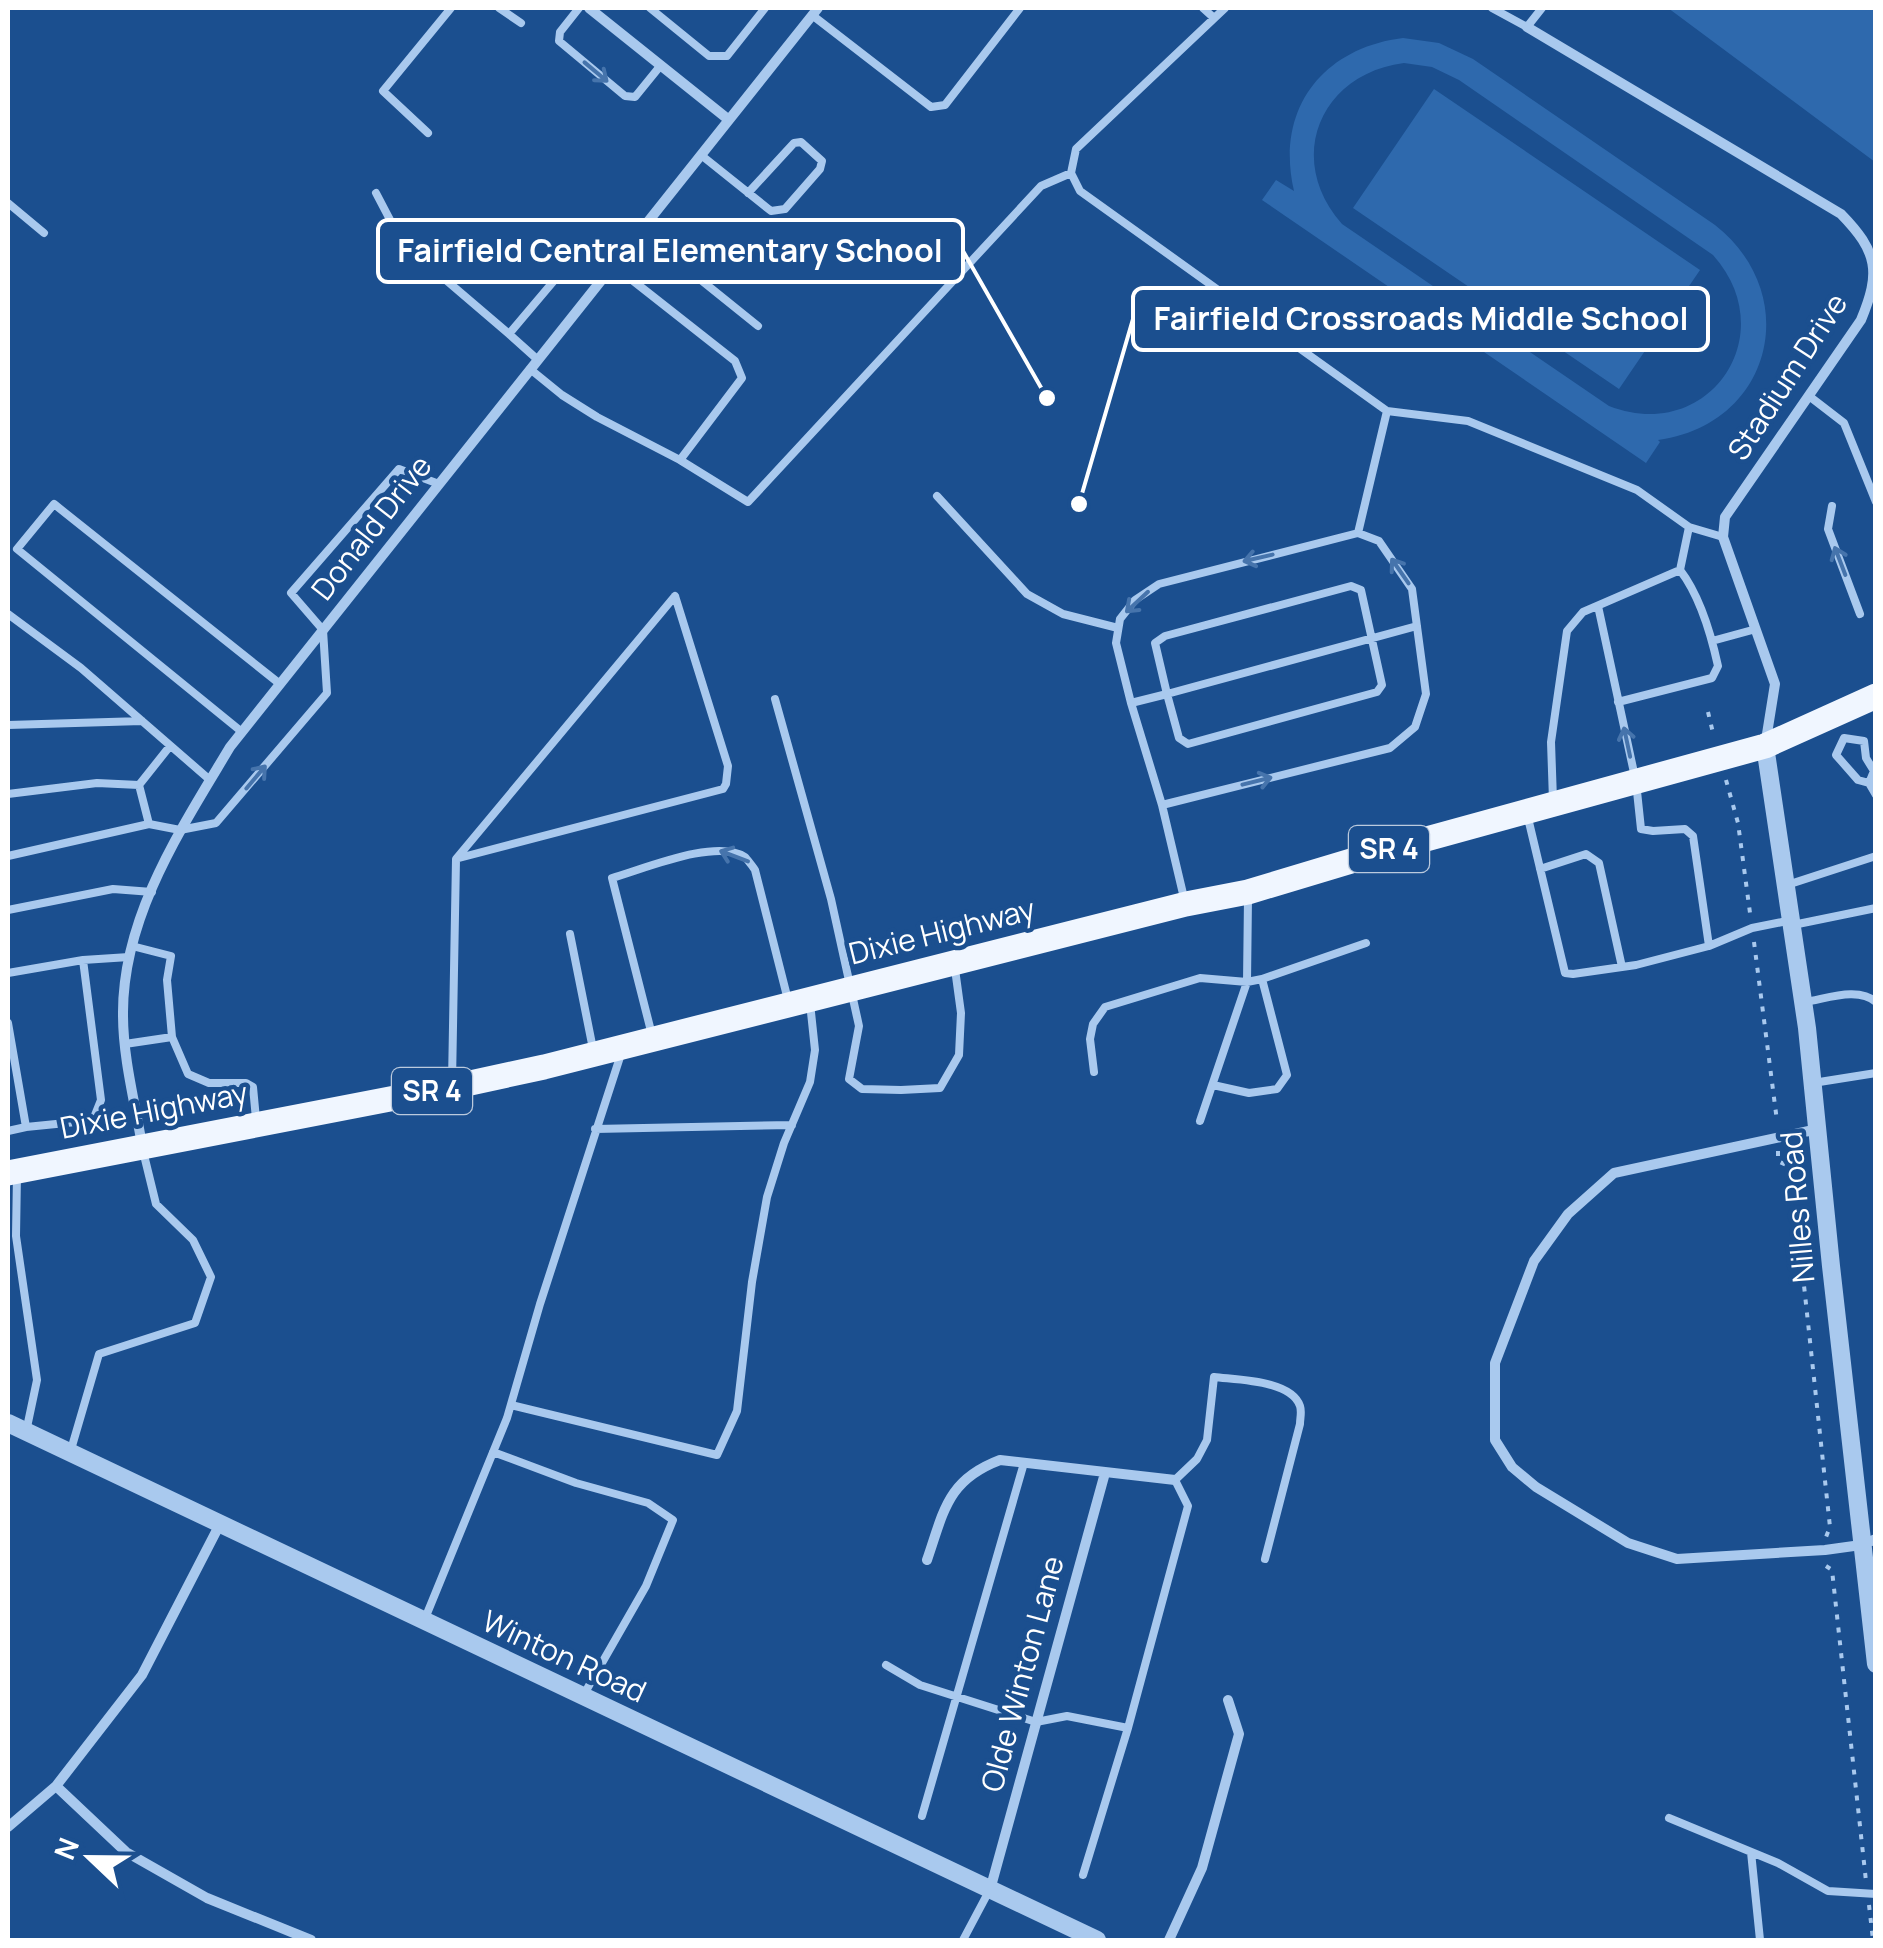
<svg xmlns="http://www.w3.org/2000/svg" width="1883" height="1948" font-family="Manrope,sans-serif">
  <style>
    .pitch { fill: #2e69ad; fill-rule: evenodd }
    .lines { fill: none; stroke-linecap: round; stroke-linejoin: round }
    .path { stroke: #a9c9ee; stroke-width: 4; stroke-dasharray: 5 8; stroke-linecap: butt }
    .service { stroke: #a9c9ee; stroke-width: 8 }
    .minor { stroke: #a9c9ee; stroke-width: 10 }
    .tertiary { stroke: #a9c9ee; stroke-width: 18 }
    .primary { stroke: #f0f6ff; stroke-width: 25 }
    .oneway { stroke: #4674ac }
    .labels { text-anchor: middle; stroke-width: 9; stroke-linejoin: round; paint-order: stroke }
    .shield { fill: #1b4f8f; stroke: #bbcadd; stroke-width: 2.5 }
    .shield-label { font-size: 28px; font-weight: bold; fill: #fff }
    .street-label { font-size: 30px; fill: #fff; stroke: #1b4f8f }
    .leader { fill: none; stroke: #fff; stroke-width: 4 }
    .callout-dot { fill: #fff; stroke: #1b4f8f; stroke-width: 4 }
    .callout { fill: #1b4f8f; stroke: #fff; stroke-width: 4 }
    .callout-label { font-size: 32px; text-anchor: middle; font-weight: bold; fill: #fff }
  </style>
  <rect width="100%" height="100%" fill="#1b4f8f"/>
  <path class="pitch" d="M1668,8H1875V162Z
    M1403,38L1439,43L1473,59L1715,225C1804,295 1772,425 1658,440L1660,442L1646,463L1262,200L1276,180L1294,191C1275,110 1322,48 1403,38ZM1404,63L1432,67L1459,80L1713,255C1784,334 1709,445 1609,406L1342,224C1285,160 1319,74 1404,63Z
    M1434,89L1700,270L1619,389L1353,208Z"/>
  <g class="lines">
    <path class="path" d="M1708,712L1714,737
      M1726,780L1738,823L1750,913
      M1754,942L1777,1121
      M1778,1151V1161L1786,1165L1792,1174L1830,1527L1826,1537
      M1826,1566L1832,1570L1866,1881
      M1869,1905L1873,1940"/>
    <path class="service" d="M499,8L521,23
      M579,8L560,32L559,41L625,96L635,97L661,65
      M650,8L709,56H727L765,8
      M1203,8L1214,18
      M1225,8L1076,149L1071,173L1080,191L1387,411
      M1492,8L1527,27L1542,8
      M812,15L931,107L945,105L1020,8
      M428,133L383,91L451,8
      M701,155L771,211L785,209L820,169L822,161L801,142L794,143L748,193
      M376,193L398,235L440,275L509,334
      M8,203L44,233
      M640,231L758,326
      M613,265L735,361L742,378L680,460
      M538,360L509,334L558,276
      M530,369L562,395L597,417L680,460L748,502L1041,186L1071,173
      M1809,396L1844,423L1876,502
      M937,496L1027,594L1063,614L1118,628
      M1832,506L1828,529L1860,614
      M1358,533L1387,411L1468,421L1637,490L1689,527L1723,537
      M1680,570L1689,527
      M1598,606L1636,782L1641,829L1653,831L1685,829L1693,836L1709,946L1752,928L1792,920
      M8,614L81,668L210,780
      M1712,641L1756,629
      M775,699L831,899L859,1026L849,1079L862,1089L901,1090L940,1088L959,1055L961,1013L955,969
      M1131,703L1167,694L1179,738L1188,744L1377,692L1382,685L1361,590L1351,586L1165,636L1155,643L1167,694L1417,626
      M8,725L142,721
      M242,732L17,549L54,504L280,684
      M1869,783L1874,771L1866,758L1864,741L1844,738L1836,755L1858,780L1869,783L1876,795
      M139,785L170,746
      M8,794L97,783L139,785L149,824
      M1553,800L1551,742L1567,631L1583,612L1680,570C1700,596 1711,634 1718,666L1712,678L1618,702
      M1162,805L1390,748L1415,727L1426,694L1412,589L1379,541L1358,533L1159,584L1135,600L1120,619L1116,643L1131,703L1162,805L1184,898
      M1528,818L1565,973L1573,974L1636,965L1709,946
      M8,856L149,824L180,830L216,823L327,693L323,630L291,593L399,469L439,484
      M459,858L723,789L726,784L728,766L675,596
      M1540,869L1586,854L1599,863L1622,967
      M1787,885L1876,856
      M8,910L113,889L152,892
      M1793,925L1876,908
      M570,934L593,1049
      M8,973L83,960L129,957
      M1262,979L1366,943
      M1804,1002C1826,999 1858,986 1876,1002
      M8,1023L26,1127L8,1131
      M652,1035L612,878C644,869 716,838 745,857C746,858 754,868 755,870L788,1000
      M172,1037L188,1074L209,1083H246L253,1087L256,1119
      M125,1044L172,1037L167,980L171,956L132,946
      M1094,1072L1090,1039L1093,1024L1105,1007L1200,978L1247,982L1262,979L1287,1075L1277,1089L1249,1093L1213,1085
      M452,1082L456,859L675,596
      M1813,1083L1876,1073
      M1200,1121L1247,982L1248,898
      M26,1127L86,1121L95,1115L101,1100L83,960
      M595,1129L792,1125
      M17,1174L16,1236L37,1380L26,1432
      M511,1405L717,1455L737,1411L752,1282L767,1197L784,1143L810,1082L815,1050L810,1003
      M493,1452L576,1483L648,1503L673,1520L646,1586L583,1696
      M70,1453L99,1354L195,1323L211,1277L193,1240L156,1204L143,1151
      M424,1621L507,1418L540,1304L621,1054
      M886,1665L920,1685L1036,1722L1067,1716L1128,1728
      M922,1816L1024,1463
      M1669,1818L1778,1863L1828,1891L1876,1894
      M1751,1852L1760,1940
      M1083,1875L1128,1728L1188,1506L1175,1480L1197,1459L1207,1440L1214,1377C1237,1380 1291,1380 1300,1406C1302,1412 1300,1418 1300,1424L1265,1559
      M963,1940L989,1891"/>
    <path class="minor" d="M589,8L729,120
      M1527,27L1841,214C1878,252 1881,272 1861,320L1725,517L1723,537L1775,684L1766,740
      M1818,1129L1614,1173L1568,1214L1534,1261L1495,1363V1440L1512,1467L1536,1487L1628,1543L1677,1559L1825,1550L1861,1545L1876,1539
      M142,1145C135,1103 123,1058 123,1015C122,917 181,829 230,747L818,8
      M927,1560C944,1511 947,1480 1000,1460L1175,1480
      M56,1786L126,1852L207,1898L311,1940
      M8,1827L56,1786L142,1675L220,1524
      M990,1890L1105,1473
      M1169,1940L1202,1868L1239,1734L1228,1700"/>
    <path class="tertiary" d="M1765,746L1807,1028L1831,1266L1876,1664
      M8,1423L1097,1940"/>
    <path class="primary" d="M8,1173L452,1087L544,1067L1186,904L1248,892L1401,846L1765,746L1876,696"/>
  </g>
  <defs><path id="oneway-shaft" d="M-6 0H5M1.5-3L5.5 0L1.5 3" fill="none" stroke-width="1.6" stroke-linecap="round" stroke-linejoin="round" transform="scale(2.5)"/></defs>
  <g class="oneway">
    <use href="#oneway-shaft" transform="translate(596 72) rotate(40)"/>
    <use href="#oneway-shaft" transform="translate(1258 558) rotate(167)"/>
    <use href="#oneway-shaft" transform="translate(1840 561) rotate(-111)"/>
    <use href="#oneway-shaft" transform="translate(1400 571) rotate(-125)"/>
    <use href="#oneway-shaft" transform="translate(1137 602) rotate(137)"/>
    <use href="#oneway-shaft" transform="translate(1627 742) rotate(-102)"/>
    <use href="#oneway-shaft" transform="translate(256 777) rotate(-50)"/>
    <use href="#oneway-shaft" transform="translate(1257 781) rotate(-14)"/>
    <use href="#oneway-shaft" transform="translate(734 856) rotate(-159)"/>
  </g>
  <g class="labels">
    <g class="shield">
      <rect x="1349" y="826" width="80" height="46" rx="8"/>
      <rect x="392" y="1068" width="80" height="46" rx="8"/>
    </g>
    <g class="shield-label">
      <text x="1389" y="859">SR 4</text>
      <text x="432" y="1101">SR 4</text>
    </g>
    <g class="street-label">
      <text transform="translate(1788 377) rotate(-57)" y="10">Stadium Drive</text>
      <text transform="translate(372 528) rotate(-52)" y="10">Donald Drive</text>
      <text transform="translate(942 932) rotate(-14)" y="10">Dixie Highway</text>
      <text transform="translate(154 1111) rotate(-11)" y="10">Dixie Highway</text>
      <text transform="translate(1798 1207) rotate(-95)" y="10">Nilles Road</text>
      <text transform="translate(564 1657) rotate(25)" y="10">Winton Road</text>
      <text transform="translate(1023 1674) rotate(-75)" y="10">Olde Winton Lane</text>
    </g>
  </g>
  <path class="leader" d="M1047 398L963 251M1079 504L1133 319"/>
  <g class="callout-dot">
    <circle cx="1047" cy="398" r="10"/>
    <circle cx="1079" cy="504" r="10"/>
  </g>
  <g class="callout">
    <rect x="378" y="220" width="585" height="62" rx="10"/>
    <rect x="1133" y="288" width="575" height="62" rx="10"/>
  </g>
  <g class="callout-label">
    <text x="670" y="262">Fairfield Central Elementary School</text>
    <text x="1421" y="330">Fairfield Crossroads Middle School</text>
  </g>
  <rect width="1883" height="1948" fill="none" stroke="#ffffff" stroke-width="20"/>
  <g transform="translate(90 1858) rotate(292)" stroke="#1b4f8f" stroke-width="8" paint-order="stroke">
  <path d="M0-8L18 38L0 25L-18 38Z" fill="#ffffff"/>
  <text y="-15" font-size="28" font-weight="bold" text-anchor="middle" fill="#ffffff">N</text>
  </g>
</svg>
